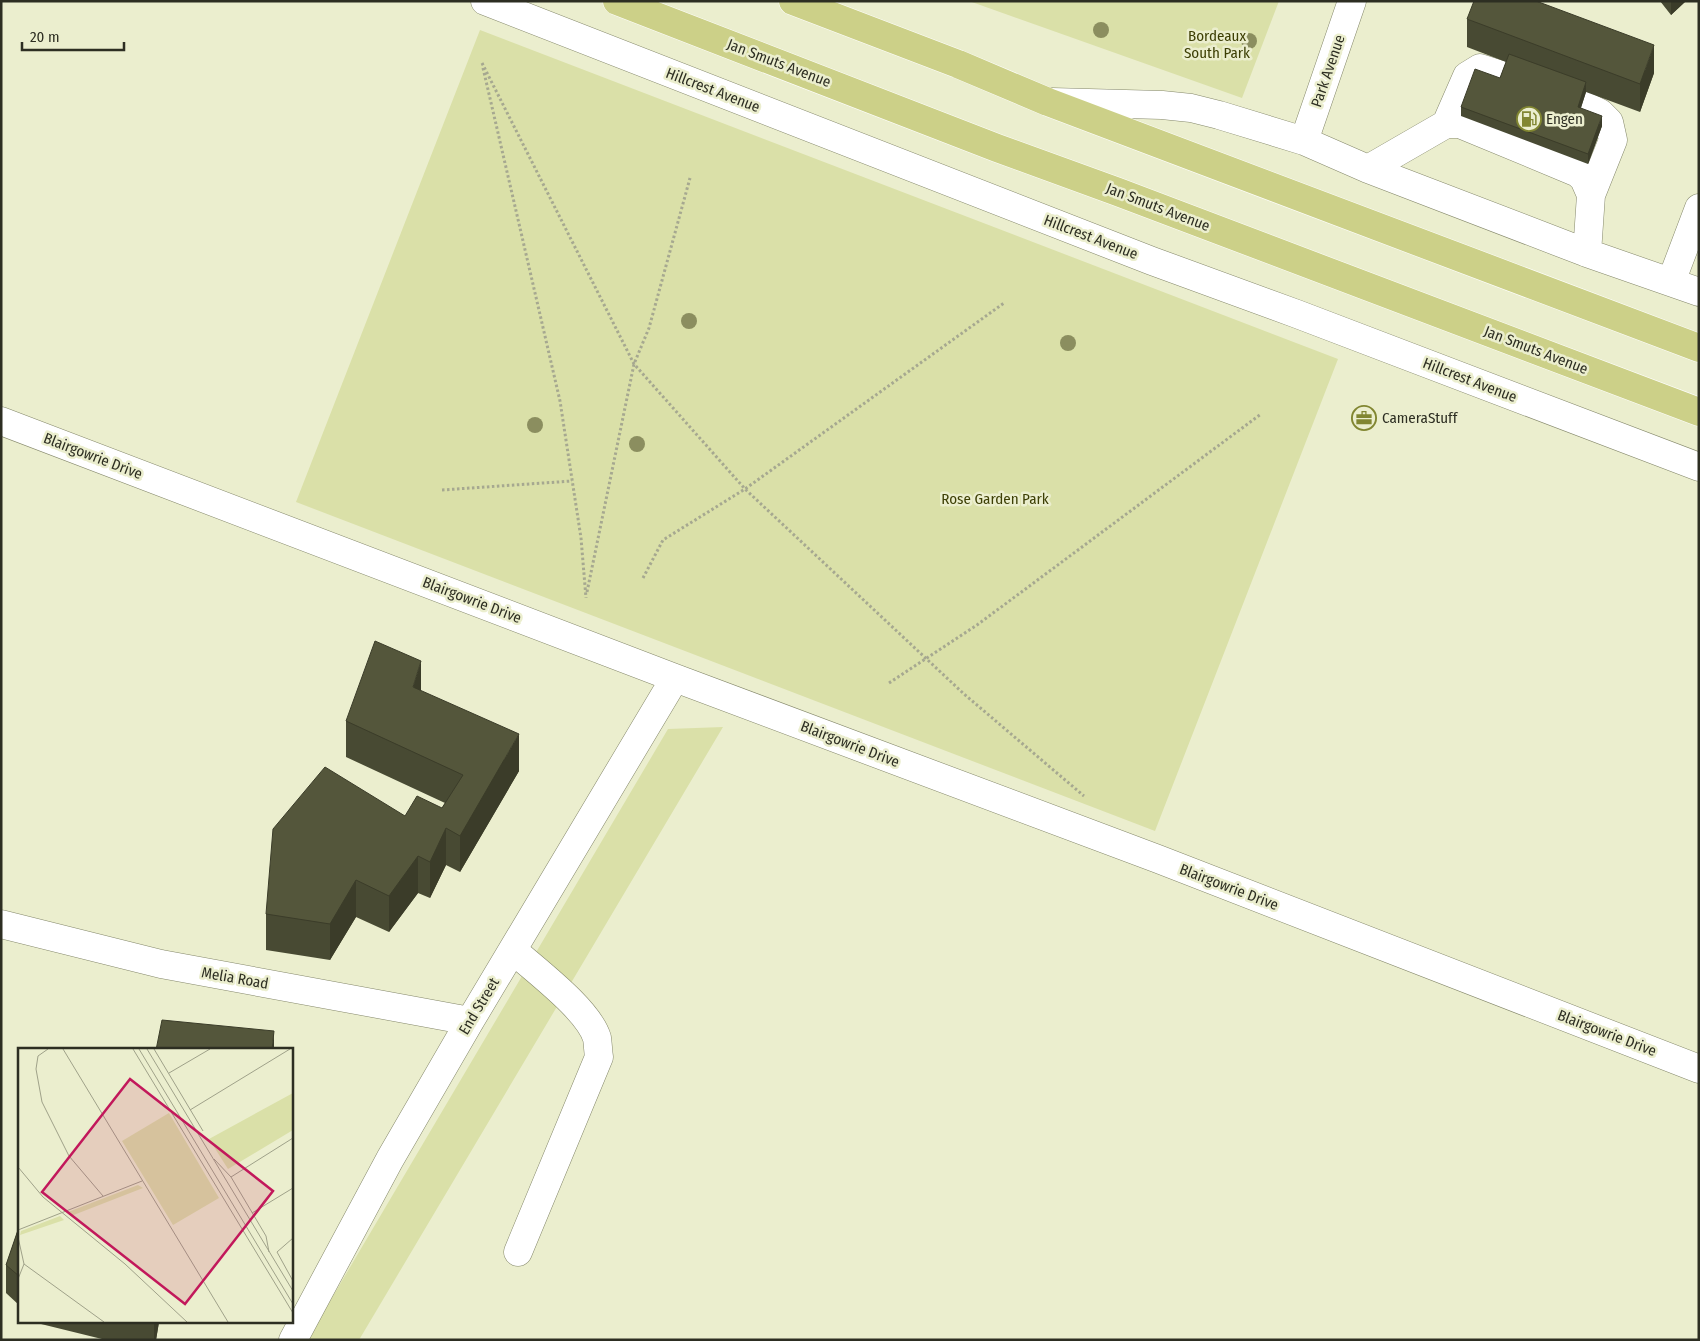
<svg xmlns="http://www.w3.org/2000/svg" width="1700" height="1341" font-family="'Fira Sans Condensed',sans-serif">
  <style>
    .green { fill: #dae0a8 }
    .lines { fill: none; stroke-linecap: round; stroke-linejoin: round }
    .minor-casing { stroke: #85886b; stroke-width: 29 }
    .major-casing { stroke: #fff; stroke-width: 29 }
    .path { stroke: #a6a890; stroke-width: 3; stroke-dasharray: 2.5 2.5; stroke-linecap: butt }
    .minor { stroke: #fff; stroke-width: 28 }
    .major { stroke: #ccd088; stroke-width: 28 }
    .tree { fill: #8b8e5f }
    .wall { fill: #484a33 }
    .shaded-wall { fill: #3b3c29 }
    .building { fill: #54563b; stroke: #3b3c29 }
    .labels { text-anchor: middle; stroke-width: 5; stroke-linejoin: round; paint-order: stroke }
    .park-label { font-size: 15px; fill: #3d3f05; stroke: #ebeece }
    .street-label { font-size: 15px; fill: #2d2e22; stroke: #ebeece }
    .poi-label { font-size: 15px; fill: #2d2e22; stroke: #ebeece; text-anchor: start }
    .inset-road { fill: none; stroke: #9fa189; stroke-width: 1 }
    .view { fill: #c2185b; fill-opacity: 0.15; stroke: #c2185b; stroke-width: 2.5 }
    .inset-edge { fill: none; stroke: #2d2e22; stroke-width: 2.5 }
  </style>
  <rect width="100%" height="100%" fill="#ebeece"/>
  <path class="green" d="M969,1H1279L1242,98Z
    M480,30L1338,359L1155,831L296,502Z
    M723,727L359,1340H307L668,729Z"/>
  <g class="lines">
    <defs>
      <path id="minor" d="M485,1L1152,261L1297,314L1699,467
        M1052,102L1162,105L1191,108L1219,115L1304,141L1368,169L1587,253L1699,292
        M1582,104L1600,113L1609,122L1613,140L1591,195
        M1446,124L1467,76L1480,68L1505,76
        M1304,141L1352,1
        M1368,169L1446,124H1460L1578,173L1584,179L1591,195L1587,253
        M1671,282L1699,208
        M1,421L675,678L1158,859L1699,1069
        M1,924L161,964L470,1021
        M513,950C536,971 588,1009 597,1038C598,1044 598,1051 599,1057L518,1252
        M293,1340L390,1159L470,1021L675,678"/>
      <path id="major" d="M617,1L997,148L1118,192L1699,412
        M793,1L958,64L1048,102L1699,348"/>
    </defs>
    <use href="#minor" class="minor-casing"/>
    <use href="#major" class="major-casing"/>
    <path class="path" d="M482,63L634,364L745,489L964,694L1084,796
      M483,68L560,401L581,538L586,598
      M442,490L572,481
      M643,578L663,540L745,489L1004,303
      M587,592L634,364L649,328L690,178
      M889,683L977,625L1261,414"/>
    <use href="#minor" class="minor"/>
    <use href="#major" class="major"/>
  </g>
  <g class="tree">
    <circle cx="1101" cy="30" r="8"/>
    <circle cx="1249" cy="41" r="8"/>
    <circle cx="689" cy="321" r="8"/>
    <circle cx="1068" cy="343" r="8"/>
    <circle cx="535" cy="425" r="8"/>
    <circle cx="637" cy="444" r="8"/>
  </g>
  <path class="wall" d="M1660,1H1686L1671,15Z
    M1467,19L1654,73L1640,112L1586,92L1581,108L1602,126L1588,164L1461,116V107L1500,78L1506,62L1467,47Z
    M421,691L519,771L460,872L446,865L430,898L418,893L389,932L356,917L330,960L266,950V914L405,816L442,808L445,803L346,757V721Z
    M19,1227V1305L6,1293V1265Z
    M39,1322H159L156,1340H106L41,1324Z"/>
  <path class="shaded-wall" d="M1671,1H1686L1671,15Z
    M1654,45V73L1640,112V84Z
    M1586,82V92L1578,116V107Z
    M1602,116V126L1588,164V154Z
    M421,661V698L413,687Z
    M519,734V771L460,872V836Z
    M446,828V865L430,898V862Z
    M418,856V893L389,932V896Z
    M356,880V917L330,960V924Z
    M274,1031V1050H272Z
    M154,1322H159L156,1340H154Z"/>
  <path class="building" d="M1474,1H1536L1654,45L1640,84L1467,19Z
    M1509,54L1586,82L1578,107L1602,116L1588,154L1461,107L1475,69L1500,78Z
    M375,641L421,661L413,687L519,734L460,836L446,828L430,862L418,856L389,896L356,880L330,924L266,914L273,829L325,767L405,816L417,796L442,808L463,775L346,721Z
    M162,1020L274,1031L272,1050H156Z
    M19,1227V1276L6,1265Z"/>
  <defs>
    <symbol id="fuel-ring" viewBox="-11 -11 22 22"><circle r="9.5" fill="#ebeece" stroke="#818631" stroke-width="1.5"/><path d="M-5.5-6h7V0h2V4h1.3V-2.5L3-4.5l.8-.8L6-3V5H2.5V1h-1V6h-7ZM-4.2-4.7v3.2H.2V-4.7Z" fill="#818631"/></symbol>
    <symbol id="office-ring" viewBox="-11 -11 22 22"><circle r="9.5" fill="#ebeece" stroke="#818631" stroke-width="1.5"/><path d="M-6-3h4V-5.5h4V-3h4V5H-6ZM-1-4.5V-3h2v-1.5ZM-6 0V1H6V0Z" fill="#818631"/></symbol>
  </defs>
  <g fill-rule="evenodd">
    <use href="#fuel-ring" x="1515" y="105" width="28" height="28"/>
    <use href="#office-ring" x="1350" y="404" width="28" height="28"/>
  </g>
  <g class="labels">
    <g class="park-label">
      <text x="1217" y="41">Bordeaux<tspan x="1217" dy="17">South Park</tspan></text>
      <text x="995" y="504">Rose Garden Park</text>
    </g>
    <g class="street-label">
      <text transform="translate(779 63) rotate(21)" y="5">Jan Smuts Avenue</text>
      <text transform="translate(1328 71) rotate(-71)" y="5">Park Avenue</text>
      <text transform="translate(713 90) rotate(21)" y="5">Hillcrest Avenue</text>
      <text transform="translate(1158 207) rotate(21)" y="5">Jan Smuts Avenue</text>
      <text transform="translate(1091 237) rotate(21)" y="5">Hillcrest Avenue</text>
      <text transform="translate(1536 350) rotate(21)" y="5">Jan Smuts Avenue</text>
      <text transform="translate(1470 380) rotate(21)" y="5">Hillcrest Avenue</text>
      <text transform="translate(93 456) rotate(21)" y="5">Blairgowrie Drive</text>
      <text transform="translate(472 600) rotate(21)" y="5">Blairgowrie Drive</text>
      <text transform="translate(850 744) rotate(21)" y="5">Blairgowrie Drive</text>
      <text transform="translate(1229 887) rotate(21)" y="5">Blairgowrie Drive</text>
      <text transform="translate(235 978) rotate(10)" y="5">Melia Road</text>
      <text transform="translate(479 1006) rotate(-59)" y="5">End Street</text>
      <text transform="translate(1607 1033) rotate(21)" y="5">Blairgowrie Drive</text>
    </g>
    <g class="poi-label">
      <text x="1546" y="124">Engen</text>
      <text x="1382" y="423">CameraStuff</text>
    </g>
  </g>
  <g transform="translate(18 1048)">
    <rect width="275" height="275" fill="#ebeece"/>
    <path d="M275,45V82L210,121L191,91ZM151,65L201,150L155,177L104,93ZM120,137L125,140L53,168L50,164ZM42,168L46,172L2,187L3,183Z" fill="#dae0a8"/>
    <path class="inset-road" d="M30,1L20,8L18,21L24,54L51,108L85,148M45,1L210,274M115,1L275,265M121,1L275,256M129,1L275,243M136,1L185,83M151,25L192,1M172,62L272,1M196,111L213,129L248,188L251,204M0,119L25,149L107,216L169,274M213,129L275,90M234,165L275,140M0,182L124,133M0,189L6,216L0,231M275,190L259,204L275,233M6,216L86,274"/>
    <path class="view" d="M112,31L255,143L167,256L24,144Z"/>
    <rect width="275" height="275" class="inset-edge"/>
  </g>
  <rect width="1700" height="1341" fill="none" stroke="#2d2e22" stroke-width="5"/>
  <path d="M22 42v8h102v-8" fill="none" stroke="#2d2e22" stroke-width="2.5"/>
  <text x="30" y="42" font-size="15" fill="#2d2e22" stroke="#ebeece" stroke-width="4" paint-order="stroke">20 m</text>
</svg>
